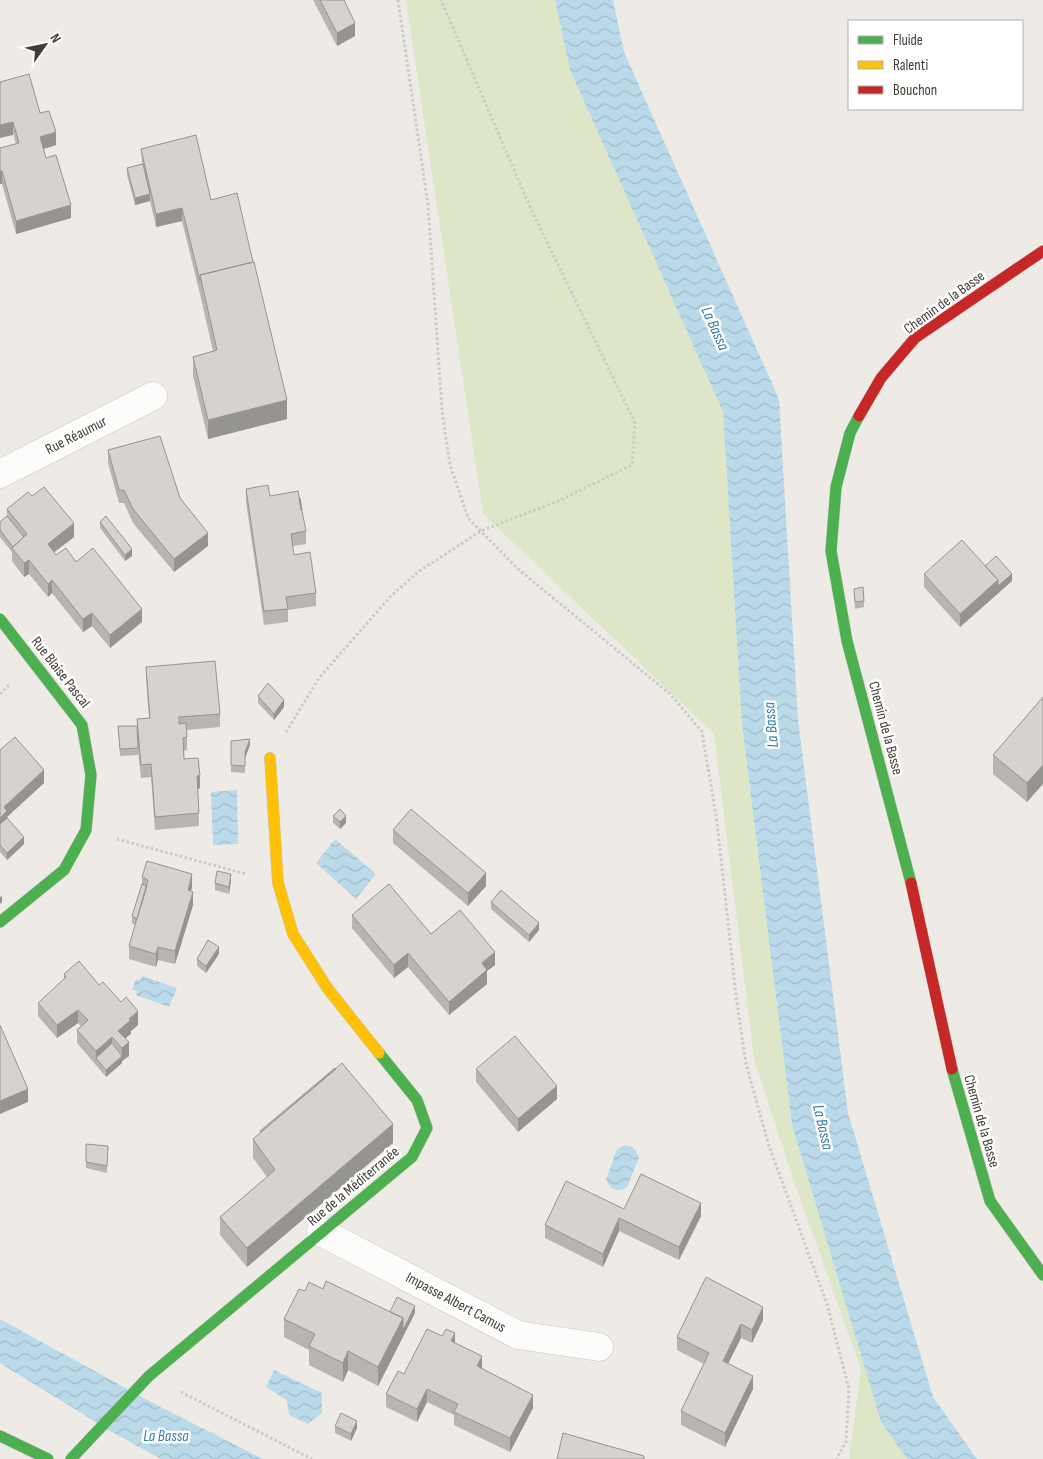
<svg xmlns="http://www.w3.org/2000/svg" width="1043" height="1459" font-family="'Sofia Sans Condensed',sans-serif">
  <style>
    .grass { fill: #dde7c8 }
    .water { fill: url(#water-waves) }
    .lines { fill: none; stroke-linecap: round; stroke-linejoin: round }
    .street-casing { stroke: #cac7c3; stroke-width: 29 }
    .fast-casing { stroke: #ccc8bf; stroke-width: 12 }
    .slow-casing { stroke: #ccc8bf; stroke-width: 12 }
    .jam-casing { stroke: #ccc8bf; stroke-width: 12 }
    .path { stroke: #cccac6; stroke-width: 3; stroke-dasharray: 2.5 2.5; stroke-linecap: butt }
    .street { stroke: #fcfcfb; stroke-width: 28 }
    .fast { stroke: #4caf50; stroke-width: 11 }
    .slow { stroke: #ffc107; stroke-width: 11 }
    .jam { stroke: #c62828; stroke-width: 11 }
    .wall { fill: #b8b5b1 }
    .shaded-wall { fill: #969490 }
    .building { fill: #d6d3ce; stroke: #969490 }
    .labels { text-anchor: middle; stroke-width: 5; stroke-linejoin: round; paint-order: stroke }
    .street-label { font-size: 15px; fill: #433c35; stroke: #fff }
    .water-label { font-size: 16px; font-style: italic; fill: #367da7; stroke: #fff }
  </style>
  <defs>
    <pattern id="water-waves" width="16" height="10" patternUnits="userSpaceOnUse" patternTransform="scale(1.25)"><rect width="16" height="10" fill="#badaea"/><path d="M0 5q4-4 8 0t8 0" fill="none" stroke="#a1bcc9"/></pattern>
  </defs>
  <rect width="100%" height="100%" fill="#eeebe7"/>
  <path class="grass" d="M406,0H555L570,70L723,412L742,725L792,1125L881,1422L907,1459H849L861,1369L791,1173L754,1059L714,734L483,514Z"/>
  <path class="water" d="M555,0H613L624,52L779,399L798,720L848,1113L933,1397L977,1459H907L881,1422L792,1125L742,725L723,412L570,70Z
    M237,790L238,844L213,845L211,792Z
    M335,839L376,874L356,899L316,863Z
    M142,976L177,988L169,1007L136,995L137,991L132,989L136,979L140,981Z
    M625,1145C634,1146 636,1150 639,1158L627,1187C617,1193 610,1189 606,1179L617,1149Z
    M0,1319L149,1401L263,1459H161L112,1432L0,1363Z
    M274,1370L322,1393V1413L308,1424L289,1415L287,1400L266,1387Z"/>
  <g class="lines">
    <defs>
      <path id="street" d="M0,474L153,396
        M321,1232L518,1335L599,1347"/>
      <path id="fast" d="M859,416L850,433L836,487L831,551L847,641L911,883
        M0,619L82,725L91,775L86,830L64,870L0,922
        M952,1069L990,1201L1043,1275
        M0,1436L48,1459
        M71,1459L149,1376L412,1157L427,1128L417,1100L379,1053"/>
      <path id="slow" d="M270,758L278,883L293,934L328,989L379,1053"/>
      <path id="jam" d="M859,416L881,378L915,338L1043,251
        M911,883L952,1069"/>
    </defs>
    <use href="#street" class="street-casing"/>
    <use href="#fast" class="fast-casing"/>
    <use href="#slow" class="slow-casing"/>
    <use href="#jam" class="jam-casing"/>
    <path class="path" d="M398,0L428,205L442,411L450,465L468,518L518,569L670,694L702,732L717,822L736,996L746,1064L769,1146L827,1304L849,1389L846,1442L836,1459
      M0,694L10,684
      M286,732L319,678L391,596L418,572L481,531L558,501L632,465L635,423L530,207L441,0
      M117,839L246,874
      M181,1392L312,1459"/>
    <use href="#street" class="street"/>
    <use href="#fast" class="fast"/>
    <use href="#slow" class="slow"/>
    <use href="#jam" class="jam"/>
  </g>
  <path class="wall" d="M313,0H344L355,36L337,46Z
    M0,82L40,113L56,145L44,149L46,158L71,218L16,234L2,184H0V148L16,144Z
    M141,149L211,200L287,419L208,439L193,376V357L213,351L200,294L182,221L156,227L150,201L135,205L127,175V168L142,164Z
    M108,450L180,498L208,546L174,572L133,523L124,503H119L108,463Z
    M246,489L270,496L302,510V515L306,531V544L293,546L294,555L316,593V606L288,610V622L264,625L246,502Z
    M32,496L74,537L54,552L56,555L76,562L142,622L110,648L92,626L83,632L52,593L48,597L29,574L24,577L12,561V552L0,537V522L7,516V509Z
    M100,522L132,556L125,561L100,528Z
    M985,566L1012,581L960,627L924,587V574Z
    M854,589L864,601V607L855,609Z
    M146,667L220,714V727L187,730V750L184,751V759L200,788L198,789L199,826L155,830L151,777L141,778L138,751V755L120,756L118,726H137V719L149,718L146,680Z
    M258,696L284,707L274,720L258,703Z
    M1043,697L1027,802L993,774V755Z
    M231,741L250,745L245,758V773L231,772Z
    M0,750L44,783L7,817L24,844L7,860L0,852Z
    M333,816L346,823L340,829L333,823Z
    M393,830L486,886L468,906L393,843Z
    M142,877L192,887L191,892L193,905L175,964L158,960L156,967L129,959V946L135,925L132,923V916L142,884Z
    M231,881L229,894L215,890V883Z
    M491,902L539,930L529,942L491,909Z
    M352,915L431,934L495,965L487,971V984L449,1015L408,967L394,978L352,928Z
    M219,954L206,973L197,966V959Z
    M64,974L99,985L138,1025L131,1031V1034L125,1038L129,1056L122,1061V1063L106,1077L77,1043V1030L81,1026L78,1023L57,1038L38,1016V1003L64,979Z
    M476,1069L557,1099L518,1132L476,1082Z
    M260,1131L393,1143L247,1267L220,1235V1217L267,1177L253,1158V1139L260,1133Z
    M108,1146L107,1173L86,1168V1162Z
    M624,1209L701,1216L679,1260L619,1231L603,1267L545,1238V1225Z
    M323,1289L390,1312L415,1313L378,1386L348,1370L343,1382L309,1365V1350L284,1337V1319L305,1291Z
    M763,1320L752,1343L741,1338L728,1363L753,1389L725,1447L681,1425V1411L704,1364L677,1350V1337Z
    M455,1343L482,1368L533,1408L510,1452L454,1425V1415L427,1402L417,1422L386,1407V1394L404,1374Z
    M335,1426L357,1428L351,1441L335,1433Z"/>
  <path class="shaded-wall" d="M355,23V36L337,46V33Z
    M13,122V135L0,138V125Z
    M56,132V145L40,150V137Z
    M0,171H2V184H0Z
    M150,194V201L135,205V198Z
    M71,205V218L16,234V221Z
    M182,208V221L156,227V214Z
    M287,400V419L208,439V420Z
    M74,523V537L48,557V544Z
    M208,533V546L174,572V559Z
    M132,549V556L125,561V555Z
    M29,560V574L24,577V563Z
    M1012,574V581L960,627V614L998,580Z
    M52,580V593L48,597V584Z
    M142,609V622L110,648V635Z
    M92,613V626L83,632V619Z
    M284,700V707L274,720V714Z
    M250,739V745L245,758V773V752Z
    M1043,765V784L1027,802V783Z
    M44,770V783L7,817V824L0,831V818L4,807Z
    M200,775V788L197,790V776Z
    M346,816V823L340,829V822Z
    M24,837V844L7,860V853Z
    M486,873V886L468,906V893Z
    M192,874V887L188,903V890Z
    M231,874V881L229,894V887Z
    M193,892V905L175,964V951Z
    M2,896V902L0,904V897Z
    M539,923V930L529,942V935Z
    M158,947V960L156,967V954Z
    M219,947V954L206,973V966Z
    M495,952V965L487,971V984L449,1015V1002L482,963Z
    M408,953V967L394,978V965Z
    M78,1010V1023L57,1038V1025Z
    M138,1011V1025L131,1031V1034L118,1044V1031L129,1019Z
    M112,1037V1050L96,1058V1051Z
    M129,1042V1056L122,1061V1063L106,1077V1070L122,1057V1048Z
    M557,1086V1099L518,1132V1119Z
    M28,1089V1102L0,1114V1101Z
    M393,1124V1143L247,1267V1248Z
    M701,1203V1216L679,1260V1247Z
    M619,1218V1231L603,1267V1254Z
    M415,1306V1313L378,1386V1367L403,1318Z
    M763,1307V1320L752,1343V1330Z
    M741,1324V1338L723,1374V1361Z
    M455,1333V1347L451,1341Z
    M348,1351V1370L343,1382V1363Z
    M482,1356V1369L477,1366Z
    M753,1376V1389L725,1447V1433Z
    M427,1389V1402L417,1422V1409Z
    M533,1395V1408L510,1452V1438Z
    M357,1421V1428L351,1441V1434Z"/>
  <path class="building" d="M320,0H344L355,23L337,33Z
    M29,74L40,113L49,111L56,132L40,137L46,158L56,155L71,205L16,221L2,171H0V148L19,143L13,122L0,125V82Z
    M196,135L211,200L237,193L253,262L200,275V281L182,208L156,214L141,149Z
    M143,164L150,194L135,198L127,168Z
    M254,262L287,400L208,420L193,357L217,350L200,275Z
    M160,436L180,498L208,533L174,559L133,509L124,490H119L108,450Z
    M268,485L270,496L298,491L306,531L291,534L294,555L310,552L316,593L286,597L288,609L264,611L246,489Z
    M44,487L74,523L48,544L56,555L66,548L76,562L93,548L142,609L110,635L92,613L83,619L52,580L48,584L29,560L24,563L12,548L27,534L7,509L28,492L32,496Z
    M299,498H300L302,510H301Z
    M7,516L24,537L13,547L0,530V522Z
    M106,516L132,549L125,555L100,522Z
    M962,540L998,580L960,614L924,574Z
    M996,556L1012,574L998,586V580L985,566Z
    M863,587L864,601L855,602L854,589Z
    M215,661L220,714L179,717V724L186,723L187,737L183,738L184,759L198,758L200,775L197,776L199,813L155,817L151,764L141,765L137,719L150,718L146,667Z
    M268,683L284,700L274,714L258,696Z
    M1043,697V765L1027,783L993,755Z
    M118,726H137L138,748L120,749Z
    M15,737L44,770L4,807L7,811L0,818V750Z
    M250,739L245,752V766L231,765V741Z
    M340,809L346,816L340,822L333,816Z
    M411,809L486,873L468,893L393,830Z
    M7,818L24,837L7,853L0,845V824Z
    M147,861L192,874L188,890L193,892L175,951L158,947L156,954L129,946L148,880L142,877Z
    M217,871L231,874L229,887L215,883Z
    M142,884L147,886L137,919L132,916Z
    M389,884L431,934L460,910L495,952L482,963L487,970L449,1002L408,953L394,965L352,915Z
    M501,890L539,923L529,935L491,902Z
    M208,940L219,947L206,966L197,959Z
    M79,961L99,985L103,982L121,1002L126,997L138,1011L129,1019L131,1020L118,1031L129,1042L122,1048L112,1037L96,1051L77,1030L88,1020L78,1010L57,1025L38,1003L66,977L64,974Z
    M0,1025L28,1089L0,1101Z
    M515,1036L557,1086L518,1119L476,1069Z
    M112,1043L122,1056L106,1070L96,1058Z
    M342,1063L393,1124L247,1248L220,1217L275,1170L253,1139Z
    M335,1068L336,1069L261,1132L260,1131Z
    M86,1144L108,1146L107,1166L86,1162Z
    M641,1174L701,1203L679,1247L619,1218L603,1254L545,1225L566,1181L624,1209Z
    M706,1277L763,1307L752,1330L741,1324L723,1361L753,1376L725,1433L681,1411L709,1353L677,1337Z
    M326,1281L403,1318L378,1367L348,1351L343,1363L309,1346L315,1334L284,1319L299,1289L305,1291L309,1282L323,1289Z
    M397,1297L415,1306L403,1330V1318L390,1312Z
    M427,1329L442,1336L446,1329L455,1333L451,1341L482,1356L477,1366L533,1395L510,1438L454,1412L458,1404L427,1389L417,1409L386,1394L398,1371L404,1374Z
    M341,1413L357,1421L351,1434L335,1426Z
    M563,1433L644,1456V1459H557Z"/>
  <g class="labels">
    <g class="street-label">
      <text transform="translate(944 302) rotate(-36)" y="5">Chemin de la Basse</text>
      <text transform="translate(76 435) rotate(-27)" y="5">Rue Réaumur</text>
      <text transform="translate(61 672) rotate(52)" y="5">Rue Blaise Pascal</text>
      <text transform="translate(886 728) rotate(75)" y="5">Chemin de la Basse</text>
      <text transform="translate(982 1121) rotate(74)" y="5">Chemin de la Basse</text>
      <text transform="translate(353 1186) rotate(-40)" y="5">Rue de la Méditerranée</text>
      <text transform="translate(456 1302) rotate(28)" y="5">Impasse Albert Camus</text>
    </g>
    <g class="water-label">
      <text transform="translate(716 328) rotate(66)" y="6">La Bassa</text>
      <text transform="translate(770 725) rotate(-95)" y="6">La Bassa</text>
      <text transform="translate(824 1127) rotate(77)" y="6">La Bassa</text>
      <text x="166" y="1441">La Bassa</text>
    </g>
  </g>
  <rect x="848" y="20" width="175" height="90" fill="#ffffff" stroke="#b4b1ae"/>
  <rect x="858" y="36" width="25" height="8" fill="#4caf50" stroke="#b4b1ae"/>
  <text x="893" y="45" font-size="15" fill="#433c35">Fluide</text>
  <rect x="858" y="61" width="25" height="8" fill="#ffc107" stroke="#b4b1ae"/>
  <text x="893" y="70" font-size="15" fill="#433c35">Ralenti</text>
  <rect x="858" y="86" width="25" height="8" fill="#c62828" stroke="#b4b1ae"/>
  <text x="893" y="95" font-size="15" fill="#433c35">Bouchon</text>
  <g transform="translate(45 45) rotate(57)" stroke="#ffffff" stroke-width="4" paint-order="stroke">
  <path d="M0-4L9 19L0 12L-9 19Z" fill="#433c35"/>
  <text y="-8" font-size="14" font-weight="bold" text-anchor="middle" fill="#433c35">N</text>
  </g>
</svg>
